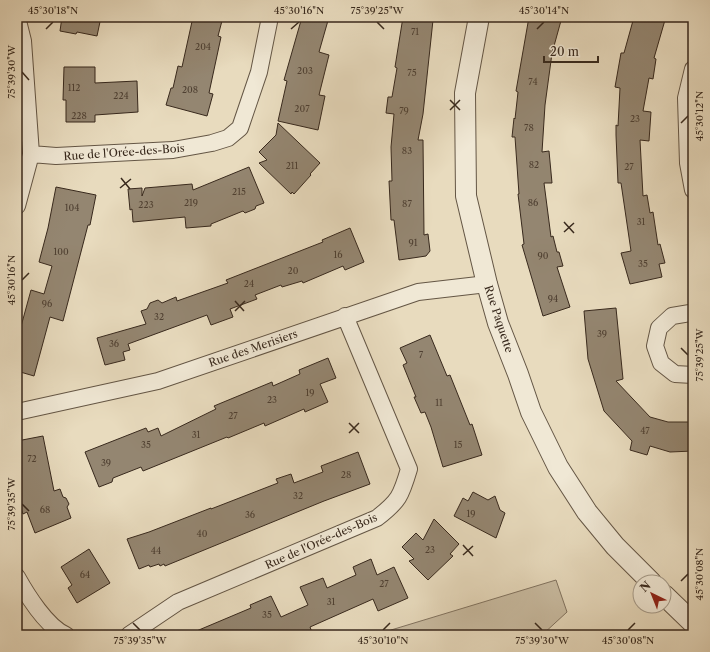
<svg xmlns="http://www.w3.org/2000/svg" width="710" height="652" font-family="'Libre Caslon Text',serif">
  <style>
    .green { fill: #cabda3; stroke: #817360 }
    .building { fill: #948671; stroke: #38291d }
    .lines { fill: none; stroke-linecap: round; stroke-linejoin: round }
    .minor-casing { stroke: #645645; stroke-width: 18 }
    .tertiary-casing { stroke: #645645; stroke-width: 22 }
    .minor { stroke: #f0e8d5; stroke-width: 16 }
    .tertiary { stroke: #f0e8d5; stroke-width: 20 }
    .ticks { fill: none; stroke: #38291d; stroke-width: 1.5 }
    .labels { text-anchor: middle; stroke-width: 3.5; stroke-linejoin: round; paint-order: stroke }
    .number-label { font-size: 9px; fill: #4f4032 }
    .street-label { font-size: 11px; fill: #38291d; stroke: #f0e8d5 }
    .neatline { fill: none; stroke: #38291d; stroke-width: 1.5 }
    .ticks-label { font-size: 10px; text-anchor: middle; fill: #38291d }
  </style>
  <rect width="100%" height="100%" fill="#e8dbbe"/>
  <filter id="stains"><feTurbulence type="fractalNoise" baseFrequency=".005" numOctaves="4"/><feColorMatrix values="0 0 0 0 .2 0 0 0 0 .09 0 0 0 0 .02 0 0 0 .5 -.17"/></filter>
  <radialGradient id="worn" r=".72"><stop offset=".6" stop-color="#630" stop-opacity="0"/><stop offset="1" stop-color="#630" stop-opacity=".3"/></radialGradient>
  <path class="green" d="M556,580L567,612L542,635H383L391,630Z"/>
  <path class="building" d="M62,17H101L97,36L77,32L76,34L60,31Z
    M193,17H223L218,36L221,37L209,93L213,94L207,116L166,105L171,88H173L178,66L182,67Z
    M302,17H329L319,52L329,55L319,95L325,96L318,130L278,121L287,81L284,80Z
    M403,17H416L433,20L423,114L418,140H423L424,235L428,234L430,251L426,256L399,260L394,220H391L389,181H392L391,147L394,114L386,113L388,97H392L397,68L395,67Z
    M529,17H562L554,46H553L545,105L542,152L549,151L552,183H544L551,237L553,236L557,252H559L563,266L557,267L570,307L543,316L522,245L524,244L518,194H519L515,137H512L514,118L515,119L518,92L516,91Z
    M634,17H655L665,20L654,58L656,59L653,79L649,78L643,111L651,112L649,141L640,140L643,196L647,195L650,213L653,212L658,245L660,244L665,263L659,264L662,277L630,284L621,253L631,251L621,183H618L616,135V125L618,126L620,88L615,87L621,53H624Z
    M64,67H95V83L137,81L138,112L95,115V122H66V100H63Z
    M278,123L320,163L310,174L311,175L294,194L292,192L291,194L259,163L267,160L259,152L276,135Z
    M249,167L264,203L256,206L255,209L245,213L243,211L211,224V226L186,228L185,217L133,222L132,209L130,210L128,189L142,188V196L145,188L192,184L193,190Z
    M56,187L96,195L90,225H88L63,321L50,317L34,376L17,371V341L31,290L44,294L52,266L39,262L48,228Z
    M350,228L364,262L345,270L343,266L303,283L302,281L282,287L281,285L255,295L257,299L230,309L233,317L211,325L207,315L128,344L130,350L123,352L125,360L105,365L97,338L146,324L141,311L147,309L150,303L158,300L162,303L176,297L177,301L228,283L226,280L323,242L322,240Z
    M616,308L623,379L616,381L650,417L668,422H693V451L670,452L650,446L647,455L630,450L632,441L604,411L588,359L584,311Z
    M430,335L447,376L450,375L470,425L472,424L482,455L443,467L431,427L425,412L421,413L414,397H416L403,365L407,363L400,348Z
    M328,358L336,378L320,384L328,402L305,412L304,409L265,426L264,423L228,438L227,437L143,471L141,467L113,478L112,482L99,487L85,452L146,428L148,432L158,428L161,436L216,409L214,406L272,382L273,386L300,374L299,370Z
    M43,436L54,491L60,489L63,497L66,498L69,504L67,507L71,518L35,533L27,512L23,514L17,498V441Z
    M358,452L370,484L324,501L165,566L164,564L160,566L159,564L150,567L149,565L139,569L127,539L149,532L211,508V509L278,483L276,479L291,474L294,483L323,472L321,466Z
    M473,492L488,500L495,496L500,510L505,513L496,538L454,516L463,498L468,501Z
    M434,519L459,544L450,554L453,556L428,580L409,561L414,559L402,547L416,533L423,540Z
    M89,549L110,583L77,603L68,588L72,585L61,567Z
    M371,559L377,575L394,567L408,598L378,611L373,599L310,627L313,635H187L251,608L250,605L271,596L281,617L308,605L300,587L323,578L327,588L356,575L353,567Z"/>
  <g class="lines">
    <defs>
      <path id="minor" d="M693,69L686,98L688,163L693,190
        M31,154L56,156L173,150L212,143L228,138L240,128L259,72L270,17
        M17,206L31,154L23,41L17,17
        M693,314L690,313L672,316L659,328L655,346L661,363L675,374L693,375
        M17,412L158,381L418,292L487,284
        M17,577C27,595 47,627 66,635
        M129,635L178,602L377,518C399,501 401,496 409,469L345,316"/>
      <path id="tertiary" d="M479,17L465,93L466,196L487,284L498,323L518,374L531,412L558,467L587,512L615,546L651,582
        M664,595L693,623"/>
    </defs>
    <use href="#minor" class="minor-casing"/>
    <use href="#tertiary" class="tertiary-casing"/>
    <use href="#minor" class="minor"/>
    <use href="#tertiary" class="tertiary"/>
  </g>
  <path class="ticks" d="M377,22L384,29M46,29L53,22M291,29L299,22M537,29L544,22M22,72L29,80M450,100L460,110M450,110L460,100M681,123L688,116M121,178L130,189M120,188L131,179M564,222L574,233M564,232L574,223M22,280L29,273M235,301L244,311M235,311L245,301M681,348L688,355M349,423L359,433M349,433L359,423M22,504L29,511M463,545L473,556M463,555L473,546M681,581L688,574M133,623L140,630M535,623L542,630M383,630L390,623M628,630L635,623"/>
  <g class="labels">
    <g class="number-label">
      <text x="415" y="35">71</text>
      <text x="203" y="50">204</text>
      <text x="305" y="74">203</text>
      <text x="412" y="76">75</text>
      <text x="533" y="85">74</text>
      <text x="74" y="91">112</text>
      <text x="190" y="93">208</text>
      <text x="121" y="99">224</text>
      <text x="302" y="112">207</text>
      <text x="404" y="114">79</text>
      <text x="79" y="119">228</text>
      <text x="635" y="122">23</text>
      <text x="529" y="131">78</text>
      <text x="407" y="154">83</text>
      <text x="534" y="168">82</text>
      <text x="292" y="169">211</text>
      <text x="629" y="170">27</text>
      <text x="239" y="195">215</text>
      <text x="191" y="206">219</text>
      <text x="533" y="206">86</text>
      <text x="407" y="207">87</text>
      <text x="146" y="208">223</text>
      <text x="72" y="211">104</text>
      <text x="641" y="225">31</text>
      <text x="413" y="246">91</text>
      <text x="61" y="255">100</text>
      <text x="338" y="258">16</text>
      <text x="543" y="259">90</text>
      <text x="643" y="267">35</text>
      <text x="293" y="274">20</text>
      <text x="249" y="287">24</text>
      <text x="553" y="302">94</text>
      <text x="47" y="307">96</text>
      <text x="159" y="320">32</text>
      <text x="602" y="337">39</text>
      <text x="114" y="347">36</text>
      <text x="421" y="358">7</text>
      <text x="310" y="396">19</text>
      <text x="272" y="403">23</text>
      <text x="439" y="406">11</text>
      <text x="233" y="419">27</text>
      <text x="645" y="434">47</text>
      <text x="196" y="438">31</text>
      <text x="146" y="448">35</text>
      <text x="458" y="448">15</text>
      <text x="32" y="462">72</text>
      <text x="106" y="466">39</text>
      <text x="346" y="478">28</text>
      <text x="298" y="499">32</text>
      <text x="45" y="513">68</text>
      <text x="471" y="517">19</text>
      <text x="250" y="518">36</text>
      <text x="202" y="537">40</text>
      <text x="430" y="553">23</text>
      <text x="156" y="554">44</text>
      <text x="85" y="578">64</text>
      <text x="384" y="587">27</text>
      <text x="331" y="605">31</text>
      <text x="267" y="618">35</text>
    </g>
    <g class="street-label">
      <text transform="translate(124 152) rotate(-4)" y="4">Rue de l'Orée-des-Bois</text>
      <text transform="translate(499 319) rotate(72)" y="4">Rue Paquette</text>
      <text transform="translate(253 348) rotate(-19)" y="4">Rue des Merisiers</text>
      <text transform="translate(321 541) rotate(-24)" y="4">Rue de l'Orée-des-Bois</text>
    </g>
  </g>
  <rect width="710" height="652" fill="none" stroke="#e8dbbe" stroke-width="44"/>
  <g transform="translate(652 594) rotate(317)"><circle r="19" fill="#f0e8d5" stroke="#a69c8b"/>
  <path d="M0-3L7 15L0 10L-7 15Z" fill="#8f2418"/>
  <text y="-6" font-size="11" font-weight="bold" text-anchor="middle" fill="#38291d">N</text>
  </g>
  <path d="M544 56v6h54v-6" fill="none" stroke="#38291d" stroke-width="2"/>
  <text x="550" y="56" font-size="12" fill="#38291d" stroke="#f0e8d5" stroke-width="3" paint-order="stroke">20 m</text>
  <rect x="22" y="22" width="666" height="608" class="neatline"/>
  <g class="ticks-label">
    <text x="53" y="14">45°30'18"N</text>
    <text x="299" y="14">45°30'16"N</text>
    <text x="377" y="14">75°39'25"W</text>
    <text x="544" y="14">45°30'14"N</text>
    <text transform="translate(11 72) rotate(-90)" y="4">75°39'30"W</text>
    <text transform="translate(699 116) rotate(-90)" y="4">45°30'12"N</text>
    <text transform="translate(11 280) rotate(-90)" y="4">45°30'16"N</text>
    <text transform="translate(699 355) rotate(-90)" y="4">75°39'25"W</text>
    <text transform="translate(11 504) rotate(-90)" y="4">75°39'35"W</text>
    <text transform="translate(699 574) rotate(-90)" y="4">45°30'08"N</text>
    <text x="140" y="644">75°39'35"W</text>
    <text x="383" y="644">45°30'10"N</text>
    <text x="542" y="644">75°39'30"W</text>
    <text x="628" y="644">45°30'08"N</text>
  </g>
  <rect width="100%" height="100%" filter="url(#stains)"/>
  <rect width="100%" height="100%" fill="url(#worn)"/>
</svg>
